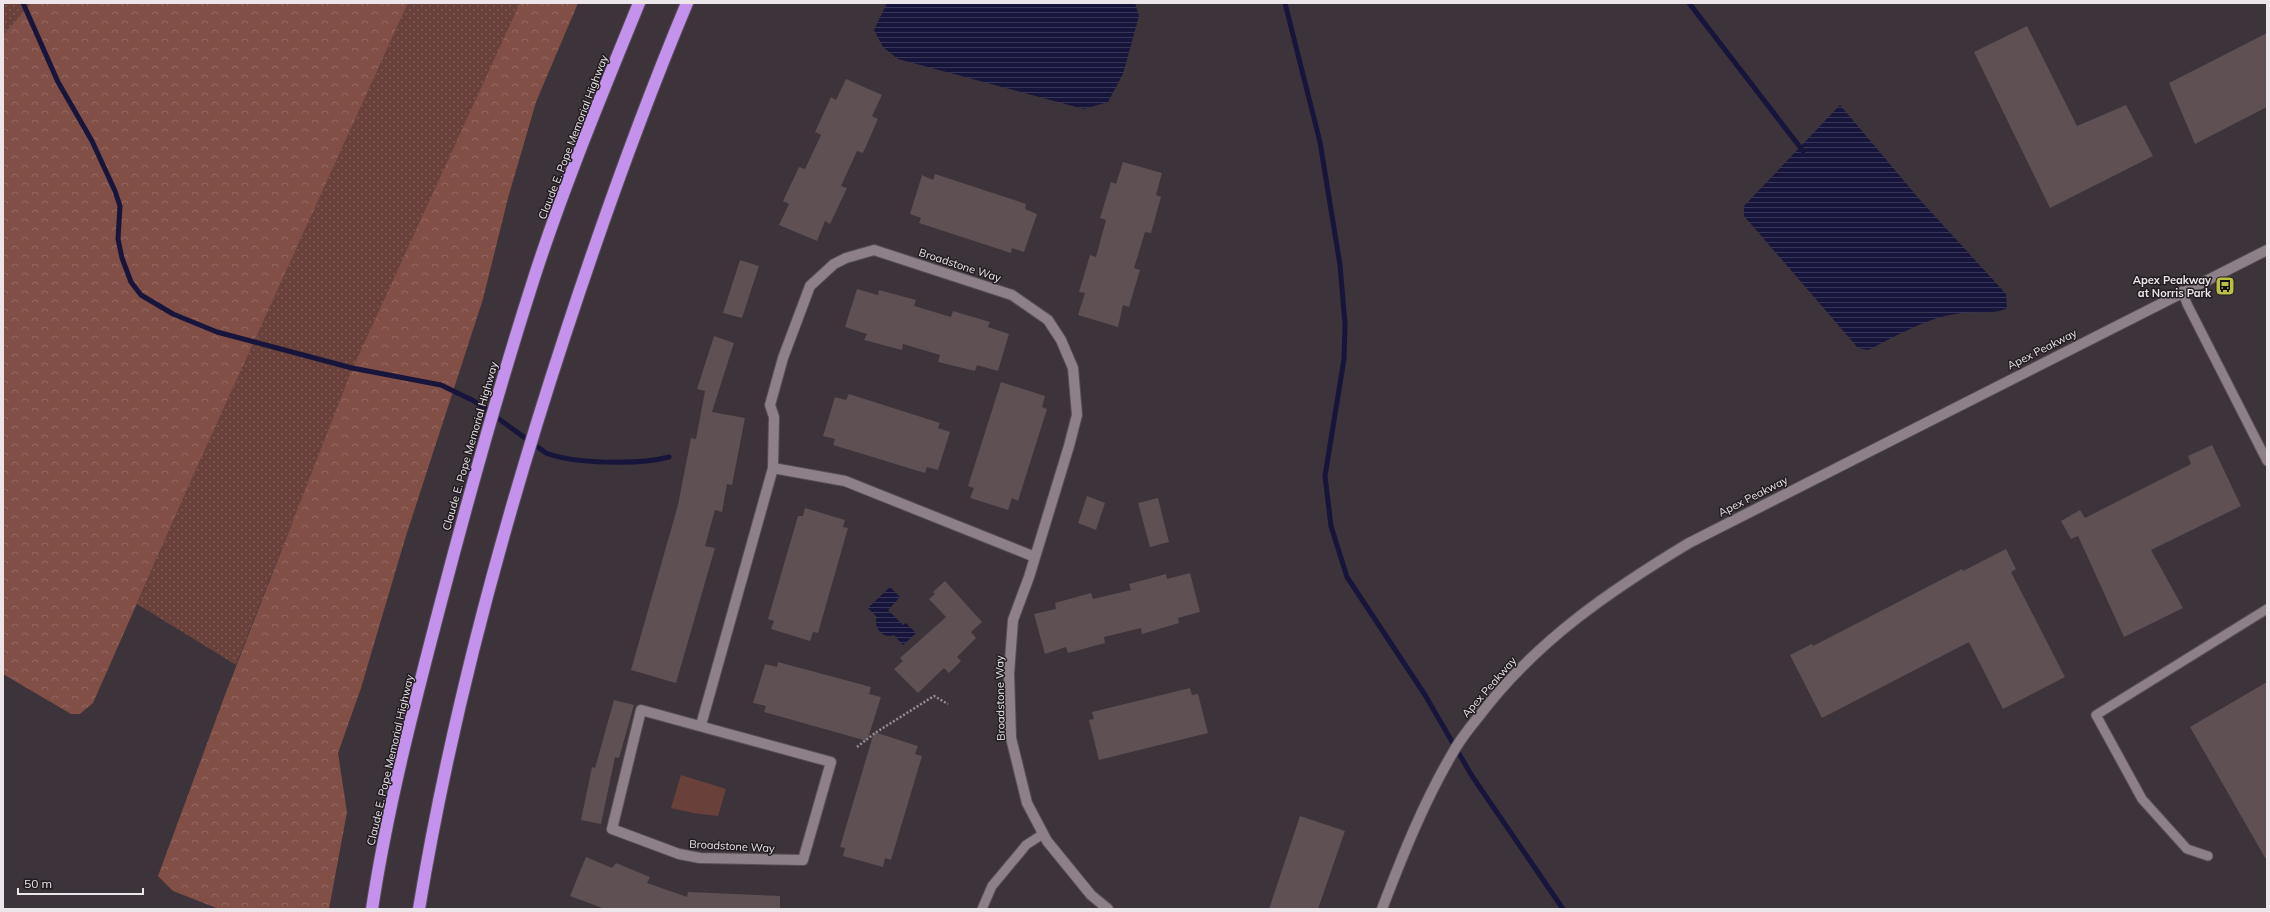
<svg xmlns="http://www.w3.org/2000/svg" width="2270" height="912" font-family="Mulish,sans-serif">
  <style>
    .grass { fill: url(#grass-dots) }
    .forest { fill: url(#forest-crowns) }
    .park { fill: #69403a }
    .water { fill: url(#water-rules) }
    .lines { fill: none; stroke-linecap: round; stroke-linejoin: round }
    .stream { stroke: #17153b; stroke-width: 5 }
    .building { fill: #5e5053 }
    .service-casing { stroke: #584f56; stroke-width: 11 }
    .minor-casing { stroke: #584f56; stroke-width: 12 }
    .secondary-casing { stroke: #584f56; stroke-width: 12 }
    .motorway-casing { stroke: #584f56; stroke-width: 14 }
    .path { stroke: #968d93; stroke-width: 2.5; stroke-dasharray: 2 2; stroke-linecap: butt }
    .service { stroke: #8d8089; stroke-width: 9 }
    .minor { stroke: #8d8089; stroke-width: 10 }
    .secondary { stroke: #8d8089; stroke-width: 10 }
    .motorway { stroke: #c492ed; stroke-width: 12 }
    .labels { text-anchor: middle; stroke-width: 3; stroke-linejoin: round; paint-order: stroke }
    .street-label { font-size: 11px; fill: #ece5ea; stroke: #211c20 }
    .poi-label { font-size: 11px; font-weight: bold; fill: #ece5ea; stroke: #211c20; text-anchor: end }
  </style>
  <defs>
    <pattern id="grass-dots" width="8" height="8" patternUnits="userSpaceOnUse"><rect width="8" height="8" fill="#69403a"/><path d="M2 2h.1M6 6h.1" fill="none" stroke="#7f5b57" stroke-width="1.8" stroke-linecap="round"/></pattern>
    <pattern id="forest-crowns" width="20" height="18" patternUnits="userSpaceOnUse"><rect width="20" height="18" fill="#824f47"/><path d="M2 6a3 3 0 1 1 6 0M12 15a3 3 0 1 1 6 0" fill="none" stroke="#946862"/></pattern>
    <pattern id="water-rules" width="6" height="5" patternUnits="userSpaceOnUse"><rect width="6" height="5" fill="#17153b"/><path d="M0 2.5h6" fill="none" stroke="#393758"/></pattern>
  </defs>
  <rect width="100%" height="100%" fill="#3d333a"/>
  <path class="grass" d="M3,3H31L3,35Z
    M408,3H522L290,528L236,665L137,604L198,465Z"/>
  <path class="forest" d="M31,3H408L198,465L93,703L80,714H71L3,674V35Z
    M520,3H578L536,102L508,198L483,299L405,539L361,688L338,753L347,812L329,909H219L173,891L158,876L225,695L351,372Z"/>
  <path class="park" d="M681,775L726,789L718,816L693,813L671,808Z"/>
  <path class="water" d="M887,3H1135L1139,16L1123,74L1108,102L1084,109L898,59L883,47L874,30Z
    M1840,105L1921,201L2006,294L2007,308C1998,314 1975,312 1962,313C1927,317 1899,335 1868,350L1858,348L1744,216V206Z
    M890,587L900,597L888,610L903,625L906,623L916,633L903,645L894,635C884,640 872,627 877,617L868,608Z"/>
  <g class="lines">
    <path class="stream" d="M23,3L58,82L92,141L115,191L120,206L118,239L122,258L131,282L141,295L173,314L217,332L352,368L441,385L474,401L546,453C575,464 639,465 669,457
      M1285,3L1320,142L1340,265L1345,324L1344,359L1325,476L1331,526L1347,577L1425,695L1472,776L1563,909
      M1689,3L1803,151"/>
  </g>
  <path class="building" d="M2027,26L2077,126L2126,105L2153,156L2050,208L1974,52Z
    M2267,33V107L2195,144L2169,83Z
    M846,79L882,95L872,116L878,119L863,153L857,151L841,186L847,188L830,224L825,221L817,241L779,225L789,204L783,201L799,167L805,169L821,135L815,132L831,97L836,100Z
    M1123,162L1162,173L1156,195L1161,197L1151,233L1145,232L1134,268L1140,270L1129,307L1123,305L1118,327L1078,315L1085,293L1079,292L1090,255L1096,257L1106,220L1100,218L1111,182L1116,184Z
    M935,174L1026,204L1025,209L1037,214L1024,252L1012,248L1011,253L919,223L921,218L910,214L922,175L933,180Z
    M740,260L759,266L742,318L723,313Z
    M857,289L878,295L879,290L916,300L914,306L951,317L953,311L990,322L988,327L1009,334L998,371L977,365L975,371L938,362L940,355L903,344L902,350L864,340L867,334L845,327Z
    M714,336L734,343L712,412L745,418L732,485L727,484L722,512L715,510L705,546L715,548L676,683L631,670L678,505L691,438L696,439L705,391L697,389Z
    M1001,382L1045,396L1042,407L1047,409L1018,501L1012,498L1008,510L970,498L974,488L968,486Z
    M849,394L940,423L938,428L950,432L938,470L927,467L925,473L833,445L835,439L823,436L835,397L846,400Z
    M2212,445L2241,506L2151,550L2183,608L2124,637L2078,536L2071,539L2061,521L2080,510L2085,518L2191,464L2188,456Z
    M1087,496L1105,503L1096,530L1078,523Z
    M1158,498L1169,542L1150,547L1138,503Z
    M805,508L845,520L843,527L848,528L818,633L813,632L810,641L771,629L774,621L768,619L798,516H803Z
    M2006,549L2016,569L2011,572L2065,677L2003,709L1969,642L1822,718L1790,655L1812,644L1813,646L1962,569L1963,571Z
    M1190,573L1200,612L1178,618L1179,623L1142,634L1141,628L1104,637L1105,643L1068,653L1066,647L1045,654L1034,614L1056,609L1055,603L1091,593L1093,599L1131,590L1129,584L1166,574L1167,579Z
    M945,581L982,622L971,632L976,638L957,657L961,661L949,673L944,668L918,693L894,669L903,661L900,658L946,617L929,599L935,594L933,592Z
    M778,662L871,687L869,694L881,697L867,741L764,712L766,706L753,703L765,664L777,667Z
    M2267,682V861L2190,727Z
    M1190,688L1192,695L1198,694L1208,733L1099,760L1089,720L1094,719L1092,712Z
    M614,700L634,705L619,758L615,757L601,824L581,820L592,767L595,768Z
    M874,732L918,746L915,754L922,756L891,860L885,858L883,867L843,856L845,848L840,847Z
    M1300,816L1345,831L1318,909H1269Z
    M586,857L612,868L616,863L650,877L647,883L687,897L688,892L780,896V909H605L570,896Z"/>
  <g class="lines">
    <defs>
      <path id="service" d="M2182,291L2187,304L2267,461
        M2208,856L2187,849L2142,799L2096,715L2267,609
        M982,909L992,886L1022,850L1026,845L1043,834"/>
      <path id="minor" d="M773,468L845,481L1035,557
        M641,710L831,762L803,860L700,858L679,854L612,829Z
        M701,725L773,468L774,417L770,405L783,358L810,286L834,264L846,258L874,250L1012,295L1048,320L1061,340L1073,368L1077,415L1069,446L1029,577L1013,620L1009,674L1011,738L1027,803L1047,841L1091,895L1108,909"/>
      <path id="secondary" d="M1382,909C1403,854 1425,799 1455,749C1462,737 1471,726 1480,715C1536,641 1611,590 1689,543L2267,250"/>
      <path id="motorway" d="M372,909C388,804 415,701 442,598C470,491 500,384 534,278C564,185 602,94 639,3
        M419,909C451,715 503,524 564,338C601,225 641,113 687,3"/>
    </defs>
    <use href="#service" class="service-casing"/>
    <use href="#minor" class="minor-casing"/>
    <use href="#secondary" class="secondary-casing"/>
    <use href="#motorway" class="motorway-casing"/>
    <path class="path" d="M857,747L875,733L934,696L948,704"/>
    <use href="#service" class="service"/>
    <use href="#minor" class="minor"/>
    <use href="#secondary" class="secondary"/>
    <use href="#motorway" class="motorway"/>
  </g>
  <defs>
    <symbol id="bus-square" viewBox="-11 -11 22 22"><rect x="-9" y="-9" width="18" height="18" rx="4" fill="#bdbf43" stroke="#211c20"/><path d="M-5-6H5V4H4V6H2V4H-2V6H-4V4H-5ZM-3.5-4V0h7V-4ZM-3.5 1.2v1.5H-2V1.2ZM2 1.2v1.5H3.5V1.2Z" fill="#111"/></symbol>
  </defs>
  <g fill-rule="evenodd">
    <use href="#bus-square" x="2214" y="275" width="22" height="22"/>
  </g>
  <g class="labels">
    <g class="street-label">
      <text transform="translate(573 137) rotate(-69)" y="4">Claude E. Pope Memorial Highway</text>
      <text transform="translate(960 265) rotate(18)" y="4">Broadstone Way</text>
      <text transform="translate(2042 349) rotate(-27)" y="4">Apex Peakway</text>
      <text transform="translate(470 446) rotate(-74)" y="4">Claude E. Pope Memorial Highway</text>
      <text transform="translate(1753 496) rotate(-27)" y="4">Apex Peakway</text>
      <text transform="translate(1489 687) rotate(-49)" y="4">Apex Peakway</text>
      <text transform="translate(1000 698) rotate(-91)" y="4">Broadstone Way</text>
      <text transform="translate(390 760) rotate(-77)" y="4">Claude E. Pope Memorial Highway</text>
      <text transform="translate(732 846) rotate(3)" y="4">Broadstone Way</text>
    </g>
    <g class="poi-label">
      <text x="2211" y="284">Apex Peakway<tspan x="2211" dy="13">at Norris Park</tspan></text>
    </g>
  </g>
  <rect width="2270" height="912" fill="none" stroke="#ece5ea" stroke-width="8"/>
  <path d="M18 888v6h125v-6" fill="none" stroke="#ece5ea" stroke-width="2"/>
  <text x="24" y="888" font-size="12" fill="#ece5ea" stroke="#211c20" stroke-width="3" paint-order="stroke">50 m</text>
</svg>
